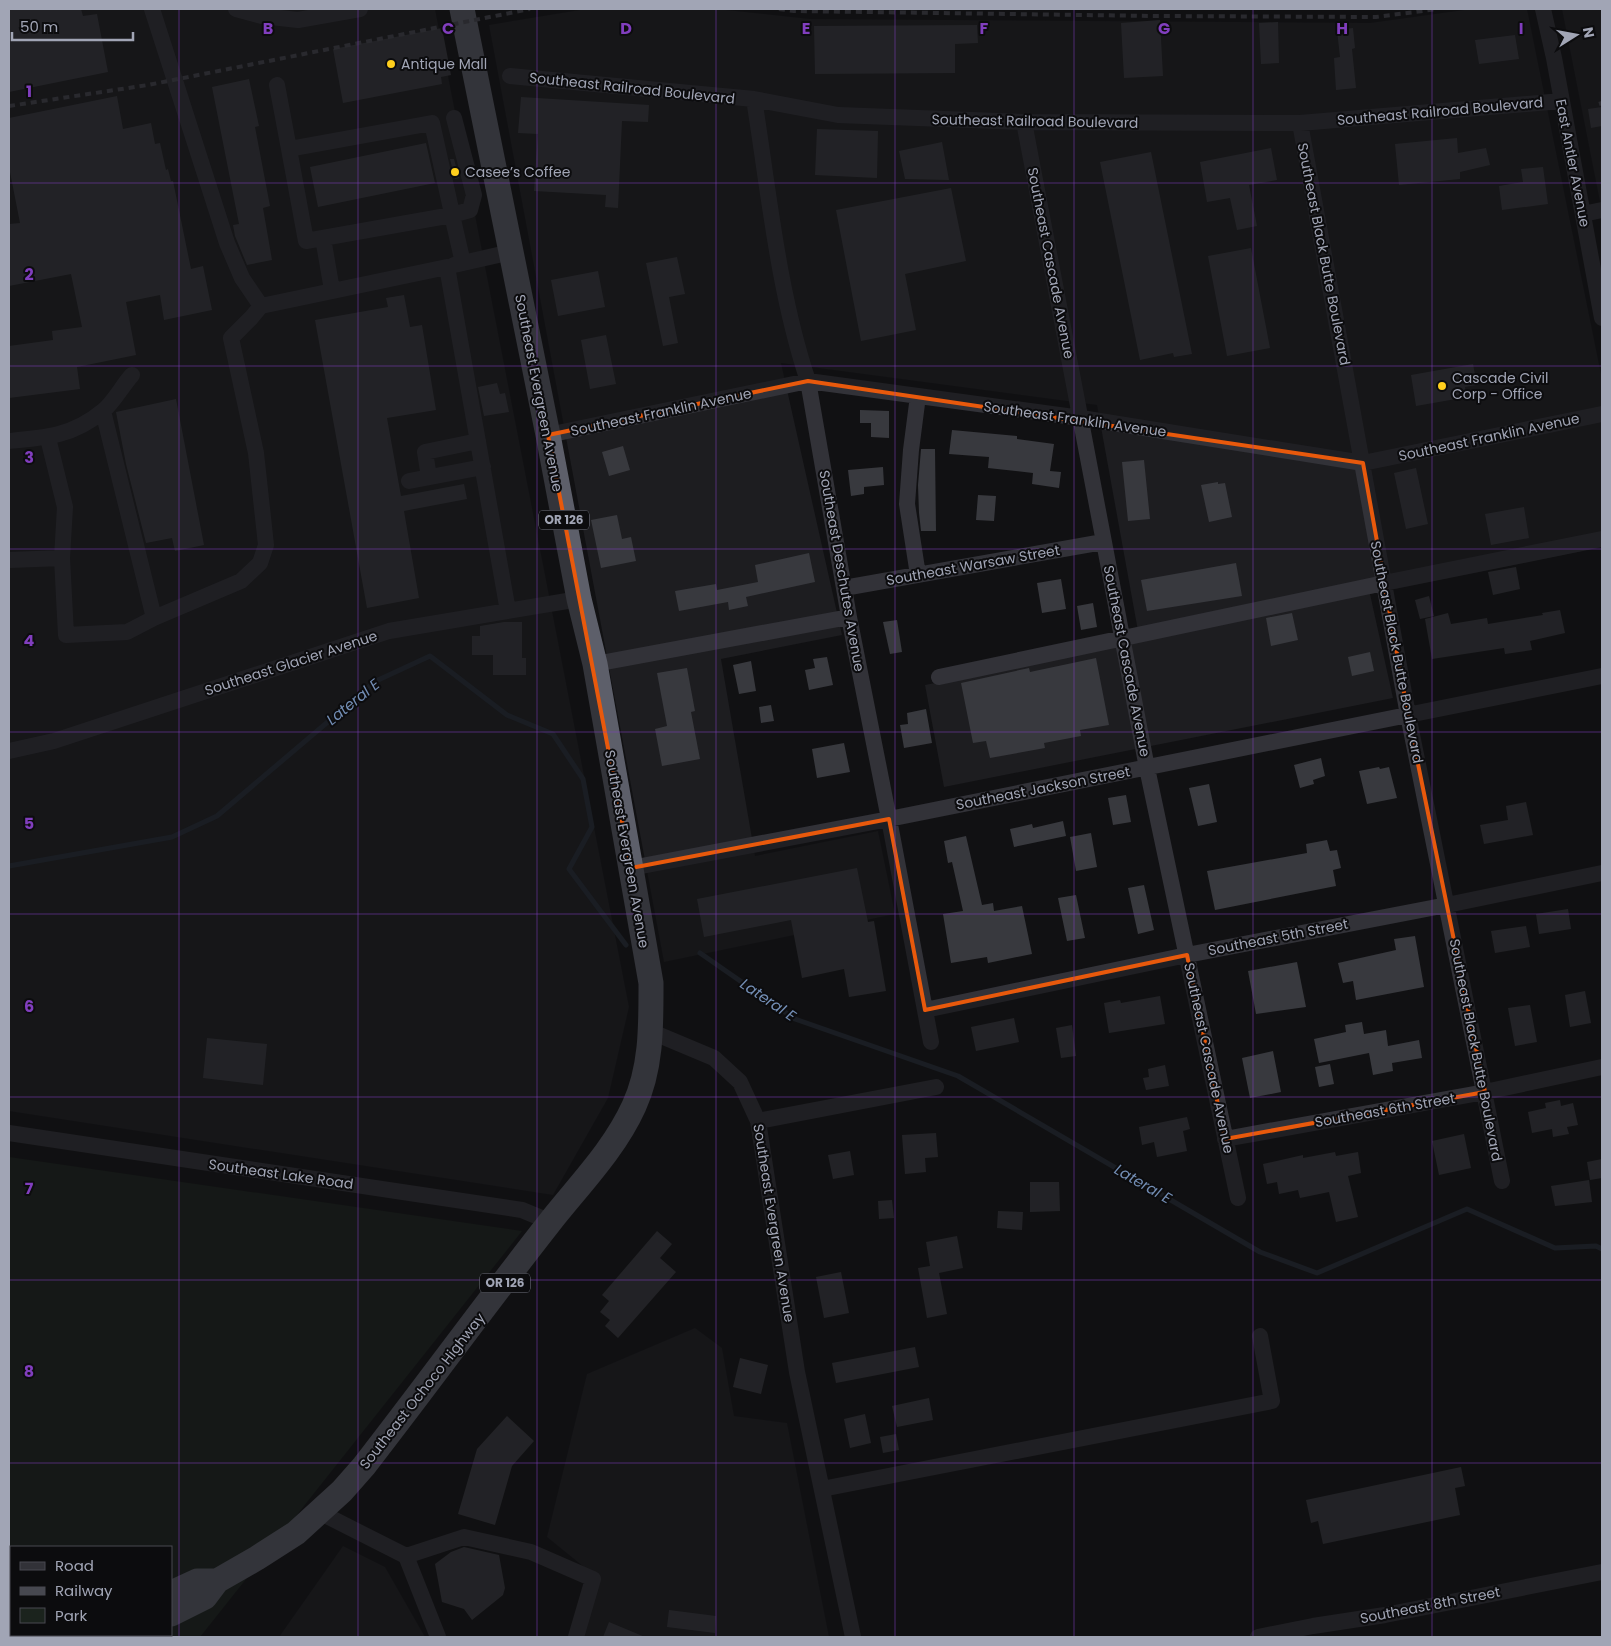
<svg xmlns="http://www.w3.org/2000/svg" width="1611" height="1646" font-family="Poppins,sans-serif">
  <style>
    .built { fill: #1d1d20 }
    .green { fill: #1b231d; fill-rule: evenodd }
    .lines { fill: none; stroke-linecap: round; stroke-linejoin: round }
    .stream { stroke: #262e38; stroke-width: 5 }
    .building { fill: #38393e }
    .minor { stroke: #323238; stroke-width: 16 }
    .highway { stroke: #5d5f6a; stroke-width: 25 }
    .rail { stroke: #474850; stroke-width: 4; stroke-dasharray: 6 5; stroke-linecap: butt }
    .marked { fill: none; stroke: #e8590c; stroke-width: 4; stroke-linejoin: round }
    .grid { fill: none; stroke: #813ebe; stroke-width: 1; stroke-opacity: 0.55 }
    .poi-dot { fill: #ffcf1d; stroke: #0c0c0e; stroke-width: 2 }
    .labels { text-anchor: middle; stroke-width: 4; stroke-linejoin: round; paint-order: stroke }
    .shield { fill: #0c0c0e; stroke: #747783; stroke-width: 1 }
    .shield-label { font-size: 12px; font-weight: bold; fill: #a1a5b5 }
    .poi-label { font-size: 14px; fill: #a1a5b5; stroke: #0c0c0e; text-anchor: start }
    .street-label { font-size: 14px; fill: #a1a5b5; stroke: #0c0c0e }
    .water-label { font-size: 15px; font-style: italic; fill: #738eb5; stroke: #0c0c0e }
    .grid-label { font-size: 16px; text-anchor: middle; font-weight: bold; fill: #813ebe; stroke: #0c0c0e; stroke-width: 4; stroke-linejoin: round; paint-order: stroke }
  </style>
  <rect width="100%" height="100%" fill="#111113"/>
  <path class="built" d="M9,9H435L629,1007L608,1098L553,1195L9,1111Z
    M586,9H717L810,19L1370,23L1471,9H1527L1602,379V547L1370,594L1393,698L944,787L925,685L1140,642L1097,405L781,363L842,635L721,659L755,856L878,831L895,914L664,962L489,25Z
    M1562,9H1602V212Z
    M695,1328L722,1348L734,1416L787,1423L829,1637H582L600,1580L547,1537L587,1374Z
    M343,1546L385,1567L425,1637H279Z"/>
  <path class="green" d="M9,1157L522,1231L200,1637H9ZM11,1547H171V1635H11Z"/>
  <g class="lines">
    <path class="stream" d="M9,866L172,837L217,816L376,681L430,656L507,715L553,734L583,779L592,827L569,869L626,945
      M700,953L795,1019L958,1076L1260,1252L1317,1273L1467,1209L1555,1248L1596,1246L1602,1249"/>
  </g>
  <path class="building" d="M9,9H81L83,16L97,14L108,72L9,92Z
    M1160,20L1163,76L1124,78L1121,23Z
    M1278,22L1279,63L1261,64L1259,23Z
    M977,25L978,43L955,44V73L815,74L814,26Z
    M442,28L451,75L441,77L442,84L343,103L333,49Z
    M1353,28L1355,48L1352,49L1356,88L1336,90L1334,58L1340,57L1337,30Z
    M1515,35L1519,59L1479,64L1475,40Z
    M249,79L259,126L255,127L270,206L263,208L272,260L247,265L235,236L233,225L239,224L212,87Z
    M117,96L123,129L151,123L155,144L160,143L166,170L168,169L171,181H173L191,269L203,266L212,310L164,320L160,295L126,302L136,355L77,367L80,389L9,398V346L53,340L52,331L82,327L71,274L9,286V224L20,223L9,167V118Z
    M521,97L649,105L648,122L622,121L618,208L605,207L606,195L534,191L538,134L518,133Z
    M1602,107V126L1591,128L1588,109Z
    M817,129L878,131L877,178L815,175Z
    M1457,138L1458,153L1486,148L1490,165L1460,172V179L1399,185L1395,144Z
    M942,142L949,180L905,179L899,151Z
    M426,143L435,183L318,207L310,167Z
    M1271,148L1277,180L1249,185L1257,226L1237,230L1230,198L1207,202L1200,162Z
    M1151,152L1192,354L1174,357L1173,353L1140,360L1100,162Z
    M450,159H454L459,178L455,179Z
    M1543,167L1548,204L1502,210L1499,186L1523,182L1521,169Z
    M951,188L966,261L905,274L916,330L861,341L836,210Z
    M1251,248L1270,348L1227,356L1208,256Z
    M677,257L685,294L669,297L678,343L663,346L646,263Z
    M598,271L605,307L558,316L551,280Z
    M404,295L410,327L422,325L436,410L387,418L401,496L464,484L467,499L404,511L419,598L367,608L315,320L388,307L386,298Z
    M606,335L616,384L590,389L581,340Z
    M1473,364L1477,385L1465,387L1466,393L1455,395L1456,399L1416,406L1411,375Z
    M497,383L500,394L505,393L509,412L484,416L478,387Z
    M176,399L204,545L175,551L172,538L146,543L126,464L116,412Z
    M860,410L889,411V438L871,437V423H860Z
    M952,430L1017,436V439L1054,444L1050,471L1061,472L1059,488L1032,484L1033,473L988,468L989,457L949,454Z
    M623,446L630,470L609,476L602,452Z
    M921,449H935L936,531H921L919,513L918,485Z
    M1144,460L1150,519L1128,521L1122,462Z
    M883,467L884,485L864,487V494L851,496L848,470Z
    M1416,468L1428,524L1406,529L1394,473Z
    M1218,482V484L1225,483L1232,517L1209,522L1201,485Z
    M978,495L996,496L994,521L976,520Z
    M1524,507L1529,538L1491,545L1485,514Z
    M617,515L622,539L631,537L636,561L601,568L591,520Z
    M809,553L815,582L746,597L748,606L729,610L728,602L679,611L675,591L716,584L717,590L758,582L755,565Z
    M1236,563L1242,596L1147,611L1141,580Z
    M1516,567L1520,589L1493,595L1488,572Z
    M1061,579L1066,609L1042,613L1037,583Z
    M1429,596L1434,616L1420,619L1415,600Z
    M1093,603L1097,627L1081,630L1077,606Z
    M1560,610L1565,633L1530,641L1532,650L1505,654L1504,648L1432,659L1425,619L1448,613L1451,624L1487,618L1488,624L1543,615L1542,613Z
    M1292,613L1298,640L1271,646L1266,618Z
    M897,620L902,652L890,654L883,622Z
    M504,622H522V658H526V675H493V655H472V636H480V626Z
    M1370,652L1374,671L1352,676L1348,657Z
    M827,657L833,685L809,690L805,670L815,668L813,659Z
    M1096,658L1109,725L1080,730L1081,736L1044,743L1045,748L990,758L986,741L973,743L961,683L1029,668L1030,672Z
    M751,661L756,691L739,694L733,665Z
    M687,668L695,711L691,712L700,759L662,766L655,729L667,726L657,673Z
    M771,705L774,721L761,723L759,707Z
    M926,709L932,743L904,748L900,725L908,724L907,713Z
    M844,743L850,772L817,778L812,749Z
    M1321,758L1325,776L1313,780L1314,784L1300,788L1294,765Z
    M1379,767L1380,769L1389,767L1397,798L1367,804L1359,771Z
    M1209,784L1217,822L1198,826L1189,788Z
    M1126,795L1131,822L1113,825L1108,798Z
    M1526,802L1533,835L1484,844L1480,825L1508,820L1506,806Z
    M1063,821L1066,836L1014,847L1010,829L1032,824L1033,828Z
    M1091,833L1097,867L1076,871L1070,837Z
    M966,836L982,905L993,903L994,911L1022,906L1032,954L988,963L987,957L951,963L943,914L963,911L952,862L948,863L944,841Z
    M1327,840L1330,851L1337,850L1341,868L1333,870L1336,886L1215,910L1207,871L1307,853L1306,844Z
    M857,868L868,922L874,921L886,991L849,997L844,969L802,978L791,920L704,937L697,899Z
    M1144,885L1154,930L1138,934L1128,888Z
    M1076,895L1085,938L1067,941L1058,898Z
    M1568,909L1571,929L1539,934L1536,914Z
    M1526,926L1530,947L1495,953L1491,931Z
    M1415,936L1424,987L1356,1000L1353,981L1343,983L1338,963L1396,950L1394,939Z
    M1297,962L1306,1007L1256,1014L1248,971Z
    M1585,991L1591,1023L1570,1027L1565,995Z
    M1160,996L1165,1024L1109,1033L1104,1003L1120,1000L1121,1003Z
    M1530,1005L1537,1042L1515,1046L1508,1008Z
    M1014,1018L1019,1042L976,1051L971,1027Z
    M1362,1022L1364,1034L1386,1030L1388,1046L1419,1040L1422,1058L1392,1063L1393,1071L1373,1075L1369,1053L1319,1063L1314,1039L1346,1032L1345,1025Z
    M1072,1025L1076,1056L1061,1058L1056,1028Z
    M207,1038L267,1044L263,1085L203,1078Z
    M1273,1051L1281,1092L1250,1098L1242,1058Z
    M1330,1064L1334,1084L1319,1087L1315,1067Z
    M1165,1065L1169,1086L1146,1090L1143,1078L1149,1077L1148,1069Z
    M1560,1100L1561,1106L1573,1103L1578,1125L1567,1127L1569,1134L1553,1137L1552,1129L1532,1133L1528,1112L1546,1108L1545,1103Z
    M1187,1117L1190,1129L1183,1131L1187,1151L1157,1157L1154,1142L1142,1145L1139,1127Z
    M936,1133L938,1157L925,1158L926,1172L905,1174L902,1135Z
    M1464,1134L1471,1168L1439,1175L1432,1141Z
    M850,1151L854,1175L833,1179L828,1155Z
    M1335,1152L1336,1156L1358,1152L1361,1173L1348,1176L1358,1217L1336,1222L1329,1192L1300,1198L1298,1190L1279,1194L1277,1182L1267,1184L1263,1164L1303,1155V1158Z
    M1602,1159V1178L1590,1180L1587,1162Z
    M1589,1180L1592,1202L1555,1206L1551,1186Z
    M1030,1182H1059L1060,1211L1030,1212Z
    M892,1200L894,1218L879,1219L878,1201Z
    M998,1211L1023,1212L1022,1230L997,1228Z
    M657,1231L672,1244L660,1258L676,1272L618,1338L605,1326L610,1320L600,1312L609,1301L602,1295Z
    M957,1236L963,1268L939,1273L947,1314L927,1318L918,1268L930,1266L926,1242Z
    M841,1272L849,1313L824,1318L816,1277Z
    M915,1347L919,1367L836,1383L832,1363Z
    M740,1358L768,1365L761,1394L733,1387Z
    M929,1398L933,1420L897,1427L892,1406Z
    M865,1414L871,1443L850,1448L844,1419Z
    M507,1416L534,1441L512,1466L495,1525L458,1514L477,1449Z
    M896,1434L899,1450L883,1453L880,1437Z
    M1461,1467L1465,1486L1455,1488L1460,1515L1323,1544L1318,1521L1311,1523L1306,1500Z
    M464,1547L499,1555L505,1588L503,1595L472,1620L464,1609L442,1602L435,1564L451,1552Z
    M669,1610L716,1616L715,1633L667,1627Z
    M609,1622L645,1637H603Z"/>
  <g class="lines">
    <path class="minor" d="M152,9L227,243L242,278L261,306L447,267L508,611
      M236,9L262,16L298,20L360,9
      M1543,9L1554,58L1602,318
      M510,76L754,99L838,115L1024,122L1300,123L1562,101
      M277,85L289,149
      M754,99C769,193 778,291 808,381L849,617L889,819L931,1042
      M454,118L474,195L470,210L452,215L306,241L289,149L432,123L451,209L452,215L463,263
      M1024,122L1147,768L1238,1198
      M1300,123L1408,715L1502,1181
      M1583,214L1602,210
      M323,238L332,290
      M454,265L511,252
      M918,396L911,450L907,504L918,575
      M103,411L154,618L241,581L260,563L266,545L256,453L231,338L251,318L261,306
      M548,435L808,381L1081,418L1363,463L1602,414
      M9,441C45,438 73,436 103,411C114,402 122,386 132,375
      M429,477L425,452L478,441
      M409,481L483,467
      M62,558L66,635L127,632L154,618
      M9,560L62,558L65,507L48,438
      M844,588L1103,542
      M595,664L849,617
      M939,677L1384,583L1602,539
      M9,751L54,741L389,631L579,599
      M631,868L889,819L1602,676
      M925,1010L1187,955L1447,905L1602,873
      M652,1032L714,1058L740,1082L758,1121L797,1372L853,1637
      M758,1121L936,1087
      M9,1133L522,1210L551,1222
      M1225,1139L1485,1092L1602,1067
      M822,1489L1272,1401L1260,1336
      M319,1512L406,1556
      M438,1637L406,1556L464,1537L531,1552L593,1579L576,1637
      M1258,1637L1313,1626L1385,1615L1602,1572"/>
    <path class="highway" d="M171,1593L197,1581H217
      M171,1614L205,1597L217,1581L257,1558L296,1533L342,1491L364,1466C427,1385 487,1302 550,1222C580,1184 614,1150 634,1106C652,1067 651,1024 651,983L595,664L579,599L548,435L462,9
      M82,1637L87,1635
      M126,1637L131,1635"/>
    <path class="rail" d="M779,9L794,11L1155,16L1376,17L1438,9
      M1599,104L1602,103
      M9,106L148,85L530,9"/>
  </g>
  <path d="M0 0H1611V1646H0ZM808,381L1363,463L1408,715L1485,1092L1225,1139L1187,955L925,1010L889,819L631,868L548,435Z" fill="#111113" fill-opacity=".55" fill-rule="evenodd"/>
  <path class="marked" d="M808,381L1363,463L1408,715L1485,1092L1225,1139L1187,955L925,1010L889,819L631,868L548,435Z"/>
  <path class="grid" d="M179,9V1637M358,9V1637M537,9V1637M716,9V1637M895,9V1637M1074,9V1637M1253,9V1637M1432,9V1637M9,183H1602M9,366H1602M9,549H1602M9,732H1602M9,914H1602M9,1097H1602M9,1280H1602M9,1463H1602"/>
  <g class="poi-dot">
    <circle cx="391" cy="64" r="5"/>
    <circle cx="455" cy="172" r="5"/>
    <circle cx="1442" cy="386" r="5"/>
  </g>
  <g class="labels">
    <g class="shield">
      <rect x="539" y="510.5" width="50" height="19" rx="4"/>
      <rect x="480" y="1273.5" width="50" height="19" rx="4"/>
    </g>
    <g class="shield-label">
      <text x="564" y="524">OR 126</text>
      <text x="505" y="1287">OR 126</text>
    </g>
    <g class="poi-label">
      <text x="401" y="69">Antique Mall</text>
      <text x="465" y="177">Casee’s Coffee</text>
      <text x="1452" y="383">Cascade Civil<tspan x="1452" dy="16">Corp - Office</tspan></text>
    </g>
    <g class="street-label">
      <text transform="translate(632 88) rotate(6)" y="5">Southeast Railroad Boulevard</text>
      <text transform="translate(1440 111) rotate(-5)" y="5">Southeast Railroad Boulevard</text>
      <text transform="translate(1035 121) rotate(1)" y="5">Southeast Railroad Boulevard</text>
      <text transform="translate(1573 163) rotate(79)" y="5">East Antler Avenue</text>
      <text transform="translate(1324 254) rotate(79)" y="5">Southeast Black Butte Boulevard</text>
      <text transform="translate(1051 263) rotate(79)" y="5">Southeast Cascade Avenue</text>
      <text transform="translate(539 393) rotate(79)" y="5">Southeast Evergreen Avenue</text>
      <text transform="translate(661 412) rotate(-12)" y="5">Southeast Franklin Avenue</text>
      <text transform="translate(1075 419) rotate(8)" y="5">Southeast Franklin Avenue</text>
      <text transform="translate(1489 437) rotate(-12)" y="5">Southeast Franklin Avenue</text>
      <text transform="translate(973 565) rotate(-10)" y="5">Southeast Warsaw Street</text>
      <text transform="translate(842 571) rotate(80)" y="5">Southeast Deschutes Avenue</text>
      <text transform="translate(1397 652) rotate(79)" y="5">Southeast Black Butte Boulevard</text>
      <text transform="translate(1127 661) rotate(79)" y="5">Southeast Cascade Avenue</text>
      <text transform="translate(291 663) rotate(-18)" y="5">Southeast Glacier Avenue</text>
      <text transform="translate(1043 788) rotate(-11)" y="5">Southeast Jackson Street</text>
      <text transform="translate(627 849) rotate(80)" y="5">Southeast Evergreen Avenue</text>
      <text transform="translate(1278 937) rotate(-11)" y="5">Southeast 5th Street</text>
      <text transform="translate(1476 1050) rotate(79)" y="5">Southeast Black Butte Boulevard</text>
      <text transform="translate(1209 1058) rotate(78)" y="5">Southeast Cascade Avenue</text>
      <text transform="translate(1385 1110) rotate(-10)" y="5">Southeast 6th Street</text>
      <text transform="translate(281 1174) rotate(8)" y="5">Southeast Lake Road</text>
      <text transform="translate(774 1223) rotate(81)" y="5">Southeast Evergreen Avenue</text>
      <text transform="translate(422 1391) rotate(-52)" y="5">Southeast Ochoco Highway</text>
      <text transform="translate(1430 1605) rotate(-11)" y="5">Southeast 8th Street</text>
    </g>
    <g class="water-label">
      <text transform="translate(353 702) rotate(-39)" y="5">Lateral E</text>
      <text transform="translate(768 1000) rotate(34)" y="5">Lateral E</text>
      <text transform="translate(1143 1184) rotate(30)" y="5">Lateral E</text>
    </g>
  </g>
  <g class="grid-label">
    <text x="268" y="34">B</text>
    <text x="448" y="34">C</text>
    <text x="626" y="34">D</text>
    <text x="806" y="34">E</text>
    <text x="984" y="34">F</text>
    <text x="1164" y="34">G</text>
    <text x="1342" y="34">H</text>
    <text x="1521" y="34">I</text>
    <text x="29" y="97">1</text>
    <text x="29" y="280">2</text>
    <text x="29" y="463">3</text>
    <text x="29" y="646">4</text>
    <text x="29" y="829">5</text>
    <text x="29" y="1012">6</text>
    <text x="29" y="1194">7</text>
    <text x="29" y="1377">8</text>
  </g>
  <rect width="1611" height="1646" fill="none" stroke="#a1a5b5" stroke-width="20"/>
  <rect x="10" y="1546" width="162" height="90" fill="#0c0c0e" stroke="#484951"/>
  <rect x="20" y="1562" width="25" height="8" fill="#323238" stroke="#484951"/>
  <text x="55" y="1571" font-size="15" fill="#a1a5b5">Road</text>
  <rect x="20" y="1587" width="25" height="8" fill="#474850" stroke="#484951"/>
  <text x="55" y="1596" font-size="15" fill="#a1a5b5">Railway</text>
  <rect x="20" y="1608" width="25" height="15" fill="#1b231d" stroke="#484951"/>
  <text x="55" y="1621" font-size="15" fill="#a1a5b5">Park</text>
  <g transform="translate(1576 35) rotate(79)" stroke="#0c0c0e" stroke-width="4" paint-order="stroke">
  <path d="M0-4L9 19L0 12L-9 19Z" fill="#a1a5b5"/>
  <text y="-8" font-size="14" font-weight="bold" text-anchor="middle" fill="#a1a5b5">N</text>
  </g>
  <path d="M12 32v8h121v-8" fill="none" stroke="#a1a5b5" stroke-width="2.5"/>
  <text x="20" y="32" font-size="15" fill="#a1a5b5" stroke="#0c0c0e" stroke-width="4" paint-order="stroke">50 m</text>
</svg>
